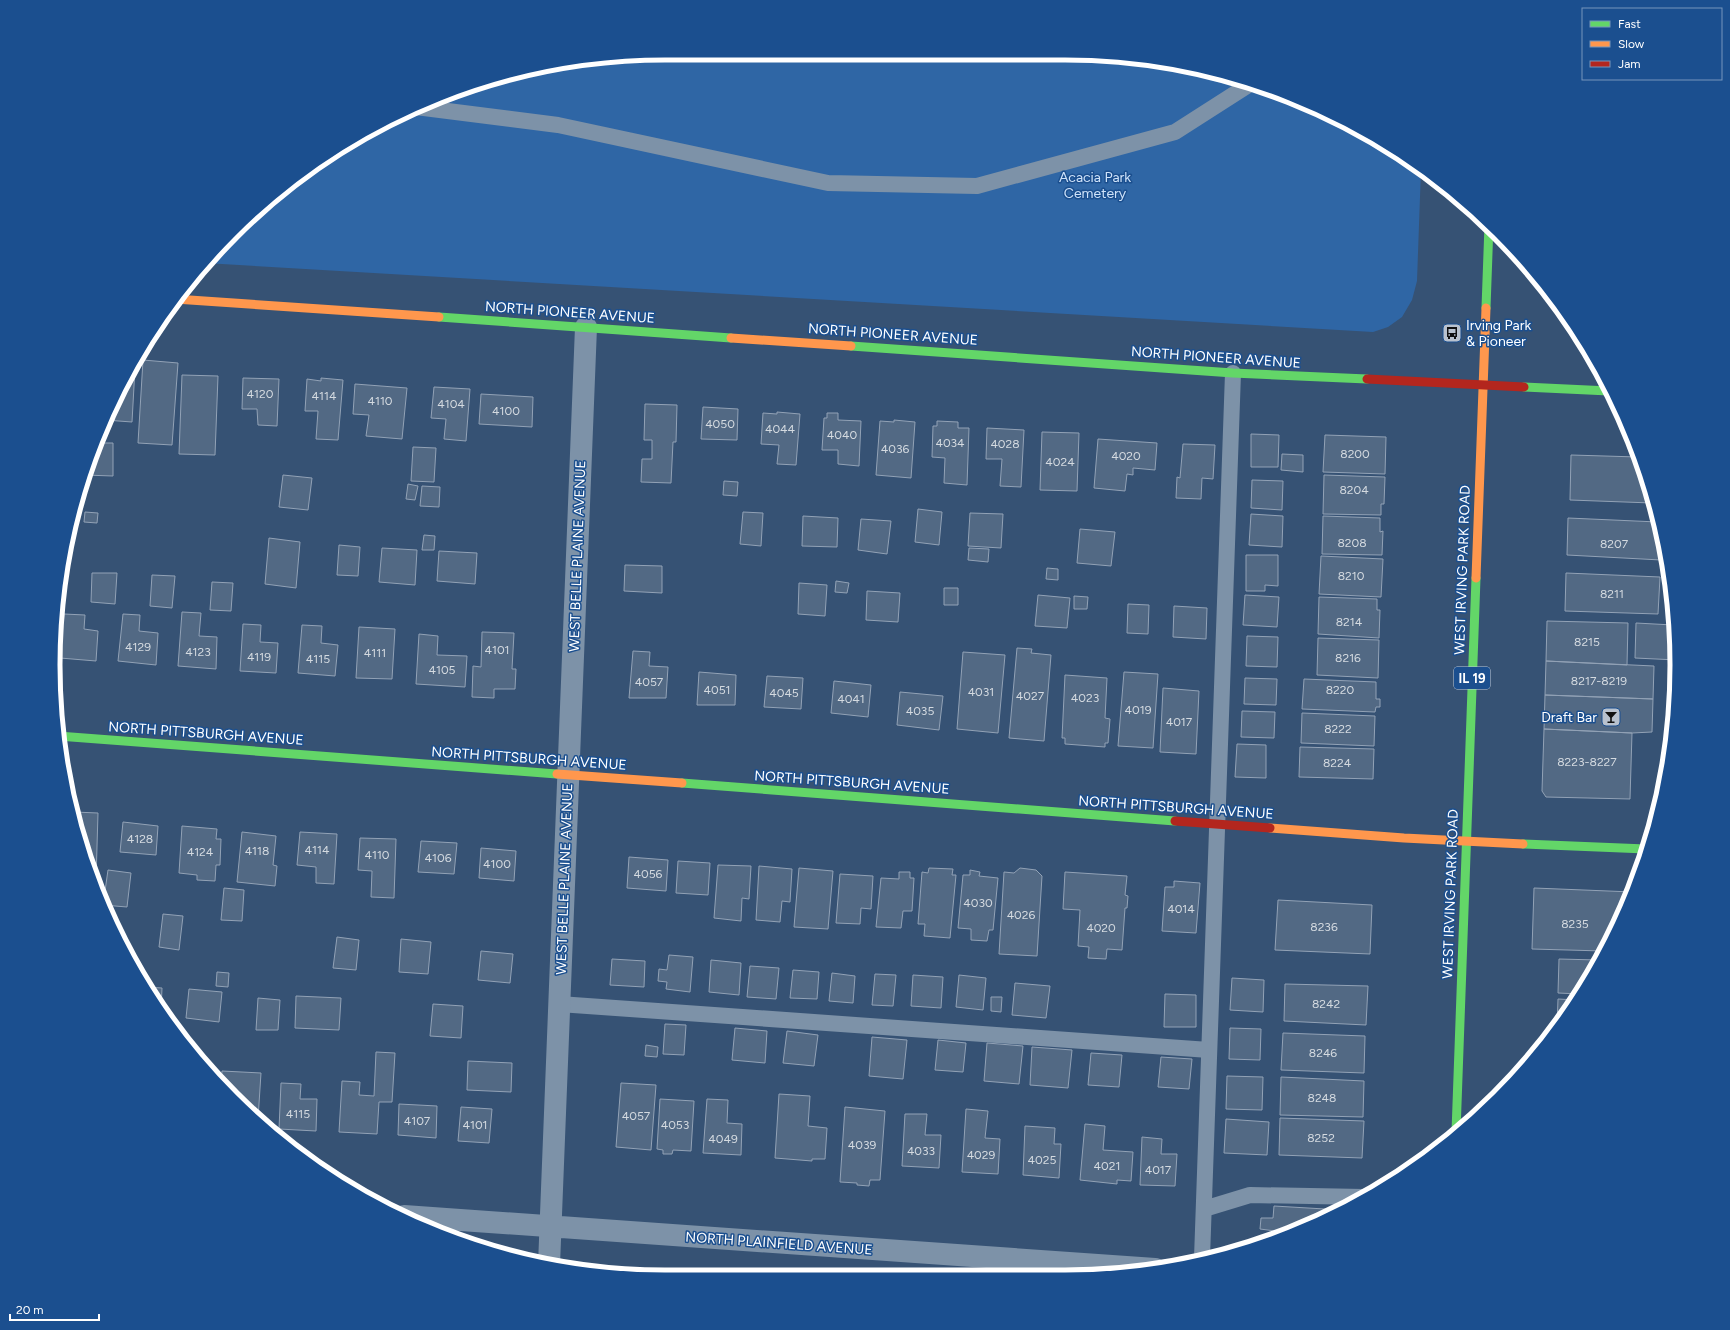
<svg xmlns="http://www.w3.org/2000/svg" width="1730" height="1330" font-family="Figtree,sans-serif">
  <style>
    .green { fill: #2f66a5 }
    .building { fill: #526984; stroke: #92a2b6 }
    .lines { fill: none; stroke-linecap: round; stroke-linejoin: round }
    .lane { stroke: #7d92a8; stroke-width: 16 }
    .street { stroke: #7d92a8; stroke-width: 22 }
    .fast { stroke: #63d668; stroke-width: 9 }
    .slow { stroke: #ff974d; stroke-width: 9 }
    .jam { stroke: #b3261e; stroke-width: 9 }
    .labels { text-anchor: middle; stroke-width: 3; stroke-linejoin: round; paint-order: stroke }
    .number-label { font-size: 12px; fill: #d4dae0 }
    .shield { fill: #1b4f8f; stroke: #bbcadd; stroke-width: 1 }
    .shield-label { font-size: 13px; font-weight: bold; fill: #fff }
    .park-label { font-size: 14px; fill: #cfe3fa; stroke: #1b4f8f }
    .street-label { font-size: 14px; fill: #fff; stroke: #1b4f8f }
    .poi-label { font-size: 14px; fill: #fff; stroke: #1b4f8f; text-anchor: start }
    .rim { fill: none; stroke: #fff; stroke-width: 5 }
  </style>
  <rect width="100%" height="100%" fill="#365274"/>
  <path class="green" d="M1105,54L1224,74L1336,116L1421,169L1417,281L1412,300L1402,317L1388,327L1373,332L205,263C288,169 385,111 505,74C531,67 559,64 585,58Z"/>
  <path class="building" d="M143,360L178,363L172,445L138,443Z
    M131,368H135L132,422L105,420Z
    M182,375L218,376L215,455L179,454Z
    M243,378L279,379L277,426L258,425L257,409H242Z
    M321,378L343,380L338,440L316,439L318,411H305L307,379L321,381Z
    M355,384L407,388L402,439L366,436L369,415L353,414Z
    M434,387L470,389L466,441L444,439L446,419L431,418Z
    M481,394L533,397L532,427L479,424Z
    M645,404L677,405L676,442H673L671,483L641,482L642,459H652V440H644Z
    M703,407L738,409L737,440L701,439Z
    M777,412L800,414L796,465L777,464L779,445L761,444L763,413L777,414Z
    M827,413H838V420L861,421L859,466L838,464V450H822L824,418H827Z
    M894,420L915,422L911,478L876,475L880,421L894,422Z
    M937,421L958,422V428H969L967,485L944,483L945,458L932,457L933,426H937Z
    M987,428L1024,430L1021,487L1000,486L1002,459H986Z
    M1042,432L1079,433L1077,491L1040,490Z
    M1251,434L1279,435L1278,467H1251Z
    M1325,435L1386,437L1385,474L1323,472Z
    M1098,439L1157,443L1155,470L1133,468V475L1127,474L1125,491L1094,488Z
    M95,443H113V476L84,475Z
    M1183,444L1215,445L1213,479L1202,478L1201,499L1176,498L1177,477L1180,478Z
    M413,447L436,448L434,482L411,481Z
    M1282,454L1303,455V472L1281,470Z
    M1571,455L1638,457L1652,503L1570,500Z
    M283,475L312,478L308,510L279,507Z
    M1324,475L1385,477L1384,504H1381V515L1323,514Z
    M1252,480L1283,481L1282,510L1251,508Z
    M724,481L738,482L737,496L723,495Z
    M408,484L418,486L415,500L406,499Z
    M422,486L440,487L439,507L420,506Z
    M918,509L942,512L939,545L915,542Z
    M85,512L98,513L97,523L84,522Z
    M743,512L763,513L761,546L740,544Z
    M970,513L1003,514L1001,548L968,546Z
    M1251,514L1283,516L1282,547L1249,545Z
    M803,516L838,518L837,547L802,546Z
    M1323,516L1380,518V532L1383,531L1382,555L1322,554Z
    M1568,518L1658,522L1661,533V560L1567,555Z
    M861,519L891,521L887,554L858,550Z
    M1080,529L1115,532L1111,566L1077,563Z
    M424,535L435,536L434,550H422Z
    M269,538L300,542L296,588L265,584Z
    M339,545L360,547L358,576L337,575Z
    M382,548L417,550L415,585L379,582Z
    M969,548L989,549L988,562L968,560Z
    M439,551L477,553L475,584L437,581Z
    M1246,555H1278V586L1265,585V591H1246Z
    M1321,556L1383,559L1381,597L1319,594Z
    M625,565L662,566V593L624,591Z
    M1047,568L1058,569V580L1046,579Z
    M92,573H117L115,604L91,602Z
    M1566,573L1660,577L1658,614L1565,611Z
    M152,575L175,576L172,608L150,606Z
    M836,581L849,583L847,593L835,592Z
    M212,582L233,583L231,611L210,610Z
    M799,583L827,585L825,616L798,614Z
    M944,588H958V605H944Z
    M867,591L900,593L898,622L866,620Z
    M1038,595L1070,598L1067,628L1035,626Z
    M1245,595L1279,597L1277,627L1243,625Z
    M1074,596L1088,597L1087,609H1074Z
    M1319,597L1377,599V610H1380L1379,638L1318,634Z
    M1128,604L1149,605L1148,634L1127,633Z
    M1174,606L1207,608L1206,639L1173,637Z
    M182,612L201,613L199,636L217,637L216,669L178,666Z
    M64,614L85,615L84,629L98,631L96,661L60,658Z
    M123,614L140,615L139,631L158,633L156,665L118,661Z
    M1547,621L1628,623L1627,665L1546,661Z
    M1636,623L1673,625L1677,660L1635,658Z
    M243,624L261,625L260,642L278,643L276,673L240,671Z
    M302,625L322,626L321,643L338,645L335,676L298,673Z
    M359,627L395,629L392,679L356,678Z
    M482,632L514,633L512,669H516L515,689H494V698L472,697L473,666L481,667Z
    M419,634L438,636L437,655L467,656L465,687L416,684Z
    M1247,636L1278,637L1277,667L1246,666Z
    M1318,638L1379,640L1378,678L1317,675Z
    M1017,648L1032,649L1031,653L1051,655L1044,741L1009,738Z
    M633,651L650,652L649,666L668,667L666,698H629Z
    M963,652L1005,655L998,733L957,729Z
    M1546,661L1654,666L1653,699L1545,695Z
    M699,672L736,675L735,705H697Z
    M1124,672L1158,674L1153,748L1118,746Z
    M1065,675L1107,678L1105,718L1110,719L1108,743H1105V747L1065,744V738H1062Z
    M767,676L803,678L801,709L764,707Z
    M1245,678L1277,679L1276,705L1244,704Z
    M1304,679L1376,682V699H1380V707H1376L1375,712L1302,709Z
    M834,681L871,685L868,717L831,713Z
    M1163,688L1199,691L1196,754L1160,752Z
    M900,692L943,696L939,730L897,725Z
    M1545,695L1653,699L1652,732L1632,733L1544,729Z
    M1242,711L1275,712L1274,738L1241,737Z
    M1302,713L1375,716L1374,746L1301,743Z
    M1544,729L1632,733L1630,799L1546,797L1542,791Z
    M1237,744L1266,745V778L1235,777Z
    M1300,747L1374,749L1373,779L1299,777Z
    M74,812L98,813L96,880H93L85,862Z
    M123,822L158,826L156,855L120,852Z
    M182,826L217,829L216,839H221L220,865H216L215,881L197,880V875L179,873Z
    M242,832L276,836L273,865L277,866L275,886L237,882Z
    M300,832L337,834L334,884L316,883V867L297,865Z
    M360,838L396,839L394,898L371,897L372,871L358,870Z
    M421,841L457,843L454,874L418,872Z
    M481,848L516,851L514,881L479,878Z
    M629,857L668,860L666,891L627,888Z
    M678,861L710,863L708,895L676,893Z
    M718,865L751,866L749,899L742,898L741,921L714,918Z
    M759,866L792,869L790,902L782,901L780,922L756,920Z
    M799,868L833,871L828,929L794,927Z
    M929,868L953,869L952,875H956L950,938L924,936L925,924H918L922,872L928,873Z
    M1020,868L1036,870L1042,876L1037,956L999,954L1004,872L1014,873Z
    M108,870L131,873L127,907L103,905Z
    M970,870L980,872L979,876L998,878L993,930H989L987,941L971,940V929L958,928L963,875H970Z
    M899,872H910V878H914L912,911H903L901,928L876,927L881,878L899,879Z
    M1065,872L1127,876L1125,895L1128,896L1127,908H1125L1122,950L1107,949L1106,959L1088,958L1089,947L1078,946L1080,910L1063,909Z
    M840,874L873,876L871,909L861,908L860,924L836,923Z
    M1174,881L1200,883L1196,933L1162,931L1165,887H1174Z
    M224,888L244,890L242,921L221,920Z
    M1534,888L1633,892L1603,951L1532,949Z
    M1278,900L1372,905L1370,954L1275,950Z
    M163,914L183,916L179,950L159,947Z
    M337,937L359,940L356,970L333,968Z
    M401,939L431,942L428,974L399,972Z
    M481,951L513,954L510,983L478,980Z
    M669,955L693,957L690,992L666,989L667,982L658,981L659,969L667,970Z
    M612,959L645,961L644,987L610,985Z
    M1559,959L1598,960L1580,994L1558,993Z
    M711,960L741,963L739,995L709,992Z
    M750,966L779,968L776,999L747,997Z
    M793,970L819,972L817,999L790,998Z
    M217,972L229,973L228,987L216,986Z
    M832,973L855,976L853,1003L829,1001Z
    M875,974L896,975L893,1006L872,1005Z
    M913,975L943,977L941,1008L911,1006Z
    M959,975L986,978L983,1010L956,1007Z
    M1232,978L1264,980L1263,1012L1230,1010Z
    M1015,983L1050,986L1046,1018L1012,1015Z
    M1285,984L1368,986L1366,1025L1284,1021Z
    M146,987L162,988L161,1011L156,1005Z
    M189,989L222,992L219,1022L186,1018Z
    M1165,994L1196,995V1027H1164Z
    M296,996L341,998L339,1030L295,1028Z
    M991,997H1002L1001,1012L991,1011Z
    M258,998L280,1000L278,1030H256Z
    M1558,999L1577,1000L1557,1026Z
    M433,1004L463,1006L461,1038L430,1036Z
    M665,1024L686,1025L684,1055L663,1054Z
    M735,1028L767,1031L765,1063L732,1060Z
    M1230,1028L1261,1029L1260,1060L1229,1059Z
    M787,1031L818,1035L814,1066L783,1063Z
    M1283,1033L1365,1036L1364,1073L1281,1070Z
    M872,1037L907,1040L903,1079L869,1076Z
    M938,1040L966,1043L963,1072L935,1070Z
    M987,1043L1023,1046L1019,1084L984,1081Z
    M646,1045L658,1047L657,1057L645,1056Z
    M1032,1047L1072,1050L1068,1088L1030,1085Z
    M376,1052L395,1053L392,1102H379L377,1134L339,1132L342,1081L360,1082L359,1095L374,1096Z
    M1091,1053L1122,1055L1119,1087L1088,1085Z
    M1161,1057L1192,1059L1189,1089L1158,1087Z
    M468,1061L512,1063L511,1092L467,1090Z
    M222,1071L261,1073L258,1119L232,1098L221,1084Z
    M1227,1076L1263,1077L1262,1110L1226,1109Z
    M1281,1077L1364,1081L1363,1117L1280,1115Z
    M281,1083L301,1084L300,1099H317L316,1131L279,1129Z
    M621,1083L656,1085L651,1150L616,1147Z
    M779,1094L810,1096L808,1126L827,1128L825,1159H812V1161L775,1158Z
    M660,1099L694,1101L691,1151L673,1150L672,1154H663V1150L657,1149Z
    M707,1099L728,1100L727,1123L742,1124L741,1155L703,1153Z
    M399,1104L437,1106L436,1138L398,1135Z
    M461,1107L492,1109L489,1143L458,1141Z
    M845,1107L885,1111L880,1180H870L869,1186L857,1185V1183L840,1182Z
    M966,1109L988,1111L985,1138L1000,1139L998,1174L962,1172Z
    M905,1114H927L925,1135H941L939,1168L902,1166Z
    M1280,1118L1364,1121L1362,1158L1279,1155Z
    M1226,1119L1269,1122L1267,1155L1224,1153Z
    M1085,1124L1105,1126L1103,1150L1133,1152L1131,1181L1117,1180V1184L1080,1180Z
    M1025,1126L1055,1128L1054,1144H1061L1059,1178L1023,1175Z
    M1142,1137L1162,1139L1161,1154H1177L1175,1186L1140,1185Z
    M1274,1206L1342,1210L1290,1233L1260,1229L1261,1218H1273Z"/>
  <g class="lines">
    <path class="lane" d="M416,107L558,125L828,183L977,186L1175,132L1250,84
      M559,1004L1209,1050
      M1204,1209L1250,1195L1364,1197
      M1202,1258L1233,373"/>
    <path class="street" d="M404,1216L1155,1269
      M549,1265L586,327"/>
    <path class="fast" d="M1486,308L1489,225
      M439,317L731,338
      M851,346L1233,373L1367,379
      M1524,387L1609,391
      M58,736L557,774
      M682,783L1175,821
      M1523,844L1646,849
      M1456,1132L1476,578"/>
    <path class="slow" d="M175,299L439,317
      M731,338L851,346
      M1476,578L1486,308
      M557,774L682,783
      M1270,828L1404,838L1523,844"/>
    <path class="jam" d="M1367,379L1524,387
      M1175,821L1270,828"/>
  </g>
  <defs>
    <symbol id="bus-square" viewBox="-11 -11 22 22"><rect x="-9" y="-9" width="18" height="18" rx="4" fill="#b9c2ce" stroke="#1b4f8f"/><path d="M-5-6H5V4H4V6H2V4H-2V6H-4V4H-5ZM-3.5-4V0h7V-4ZM-3.5 1.2v1.5H-2V1.2ZM2 1.2v1.5H3.5V1.2Z" fill="#111"/></symbol>
    <symbol id="bar-square" viewBox="-11 -11 22 22"><rect x="-9" y="-9" width="18" height="18" rx="4" fill="#b9c2ce" stroke="#1b4f8f"/><path d="M-6-5H6L.8 .8V4.5H3.5V6h-7V4.5H-.8V.8Z" fill="#111"/></symbol>
  </defs>
  <g fill-rule="evenodd">
    <use href="#bus-square" x="1441" y="322" width="22" height="22"/>
    <use href="#bar-square" x="1600" y="706" width="22" height="22"/>
  </g>
  <g class="labels">
    <g class="number-label">
      <text x="260" y="398">4120</text>
      <text x="324" y="400">4114</text>
      <text x="380" y="405">4110</text>
      <text x="451" y="408">4104</text>
      <text x="506" y="415">4100</text>
      <text x="720" y="428">4050</text>
      <text x="780" y="433">4044</text>
      <text x="842" y="439">4040</text>
      <text x="950" y="447">4034</text>
      <text x="1005" y="448">4028</text>
      <text x="895" y="453">4036</text>
      <text x="1355" y="458">8200</text>
      <text x="1126" y="460">4020</text>
      <text x="1060" y="466">4024</text>
      <text x="1354" y="494">8204</text>
      <text x="1352" y="547">8208</text>
      <text x="1614" y="548">8207</text>
      <text x="1351" y="580">8210</text>
      <text x="1612" y="598">8211</text>
      <text x="1349" y="626">8214</text>
      <text x="1587" y="646">8215</text>
      <text x="138" y="651">4129</text>
      <text x="497" y="654">4101</text>
      <text x="198" y="656">4123</text>
      <text x="375" y="657">4111</text>
      <text x="259" y="661">4119</text>
      <text x="1348" y="662">8216</text>
      <text x="318" y="663">4115</text>
      <text x="442" y="674">4105</text>
      <text x="1599" y="685">8217-8219</text>
      <text x="649" y="686">4057</text>
      <text x="717" y="694">4051</text>
      <text x="1340" y="694">8220</text>
      <text x="981" y="696">4031</text>
      <text x="784" y="697">4045</text>
      <text x="1030" y="700">4027</text>
      <text x="1085" y="702">4023</text>
      <text x="851" y="703">4041</text>
      <text x="1138" y="714">4019</text>
      <text x="920" y="715">4035</text>
      <text x="1179" y="726">4017</text>
      <text x="1338" y="733">8222</text>
      <text x="1587" y="766">8223-8227</text>
      <text x="1337" y="767">8224</text>
      <text x="140" y="843">4128</text>
      <text x="317" y="854">4114</text>
      <text x="257" y="855">4118</text>
      <text x="200" y="856">4124</text>
      <text x="377" y="859">4110</text>
      <text x="438" y="862">4106</text>
      <text x="497" y="868">4100</text>
      <text x="648" y="878">4056</text>
      <text x="978" y="907">4030</text>
      <text x="1181" y="913">4014</text>
      <text x="1021" y="919">4026</text>
      <text x="1575" y="928">8235</text>
      <text x="1324" y="931">8236</text>
      <text x="1101" y="932">4020</text>
      <text x="1326" y="1008">8242</text>
      <text x="1323" y="1057">8246</text>
      <text x="1322" y="1102">8248</text>
      <text x="298" y="1118">4115</text>
      <text x="636" y="1120">4057</text>
      <text x="417" y="1125">4107</text>
      <text x="475" y="1129">4101</text>
      <text x="675" y="1129">4053</text>
      <text x="1321" y="1142">8252</text>
      <text x="723" y="1143">4049</text>
      <text x="862" y="1149">4039</text>
      <text x="921" y="1155">4033</text>
      <text x="981" y="1159">4029</text>
      <text x="1042" y="1164">4025</text>
      <text x="1107" y="1170">4021</text>
      <text x="1158" y="1174">4017</text>
    </g>
    <rect class="shield" x="1454" y="667" width="36" height="22" rx="3"/>
    <g class="shield-label">
      <text x="1472" y="683">IL 19</text>
    </g>
    <g class="park-label">
      <text x="1095" y="182">Acacia Park<tspan x="1095" dy="16">Cemetery</tspan></text>
    </g>
    <g class="street-label">
      <text transform="translate(570 312) rotate(4)" y="5">NORTH PIONEER AVENUE</text>
      <text transform="translate(893 334) rotate(4)" y="5">NORTH PIONEER AVENUE</text>
      <text transform="translate(1216 357) rotate(4)" y="5">NORTH PIONEER AVENUE</text>
      <text transform="translate(577 556) rotate(-88)" y="5">WEST BELLE PLAINE AVENUE</text>
      <text transform="translate(1462 570) rotate(-88)" y="5">WEST IRVING PARK ROAD</text>
      <text transform="translate(206 733) rotate(4)" y="5">NORTH PITTSBURGH AVENUE</text>
      <text transform="translate(529 758) rotate(4)" y="5">NORTH PITTSBURGH AVENUE</text>
      <text transform="translate(852 782) rotate(4)" y="5">NORTH PITTSBURGH AVENUE</text>
      <text transform="translate(1176 807) rotate(4)" y="5">NORTH PITTSBURGH AVENUE</text>
      <text transform="translate(564 879) rotate(-88)" y="5">WEST BELLE PLAINE AVENUE</text>
      <text transform="translate(1450 894) rotate(-88)" y="5">WEST IRVING PARK ROAD</text>
      <text transform="translate(779 1243) rotate(4)" y="5">NORTH PLAINFIELD AVENUE</text>
    </g>
    <g class="poi-label">
      <text x="1466" y="330">Irving Park<tspan x="1466" dy="16">&amp; Pioneer</tspan></text>
      <text x="1597" y="722" text-anchor="end">Draft Bar</text>
    </g>
  </g>
  <path d="M0 0H1730V1330H0ZM665 60H1065A605 605 0 0 1 1670 665V665A605 605 0 0 1 1065 1270H665A605 605 0 0 1 60 665V665A605 605 0 0 1 665 60Z" fill="#1b4f8f" fill-rule="evenodd"/>
  <path class="rim" d="M665 60H1065A605 605 0 0 1 1670 665V665A605 605 0 0 1 1065 1270H665A605 605 0 0 1 60 665V665A605 605 0 0 1 665 60Z"/>
  <rect x="1582" y="8" width="140" height="72" fill="#1b4f8f" stroke="#7695bc"/>
  <rect x="1590" y="21" width="20" height="6" fill="#63d668" stroke="#7695bc"/>
  <text x="1618" y="28" font-size="12" fill="#ffffff">Fast</text>
  <rect x="1590" y="41" width="20" height="6" fill="#ff974d" stroke="#7695bc"/>
  <text x="1618" y="48" font-size="12" fill="#ffffff">Slow</text>
  <rect x="1590" y="61" width="20" height="6" fill="#b3261e" stroke="#7695bc"/>
  <text x="1618" y="68" font-size="12" fill="#ffffff">Jam</text>
  <path d="M10 1314v6h89v-6" fill="none" stroke="#ffffff" stroke-width="2"/>
  <text x="16" y="1314" font-size="12" fill="#ffffff" stroke="#1b4f8f" stroke-width="3" paint-order="stroke">20 m</text>
</svg>
